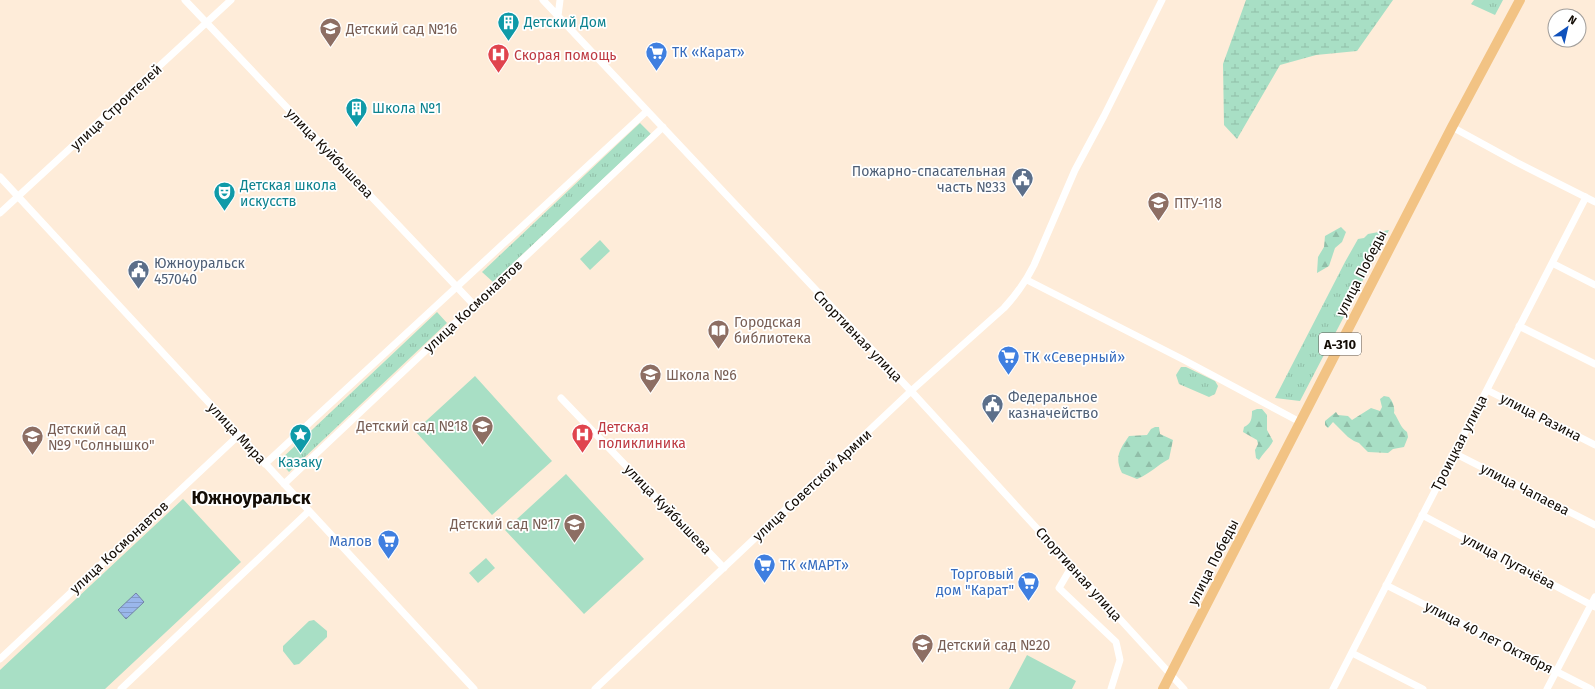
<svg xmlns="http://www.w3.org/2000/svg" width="1595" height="689" font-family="'Fira Sans',sans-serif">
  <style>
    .grass { fill: url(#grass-tufts) }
    .forest { fill: url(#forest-firs) }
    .wetland { fill: url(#wetland-marsh) }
    .park { fill: #a8dfc5 }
    .water { fill: url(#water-rules); stroke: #7284a6 }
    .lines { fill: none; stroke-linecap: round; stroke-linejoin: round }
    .minor { stroke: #fff; stroke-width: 7 }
    .highway { stroke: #f2c384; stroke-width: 10 }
    .labels { text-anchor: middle; stroke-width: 3.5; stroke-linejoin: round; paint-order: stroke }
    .shield { fill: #fff; stroke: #5a5550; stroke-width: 1 }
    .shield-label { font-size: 13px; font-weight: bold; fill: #130c05 }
    .culture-label { font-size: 14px; fill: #0d838f; stroke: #fff; text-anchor: start }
    .education-label { font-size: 14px; fill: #785e54; stroke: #fff; text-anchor: start }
    .shop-label { font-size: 14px; fill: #366cbe; stroke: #fff; text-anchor: start }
    .health-label { font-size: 14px; fill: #be3a42; stroke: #fff; text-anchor: start }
    .street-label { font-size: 14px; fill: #130c05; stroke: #fff }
    .service-label { font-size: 14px; fill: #4e5e75; stroke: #fff; text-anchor: start }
    .district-label { font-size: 18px; font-weight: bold; fill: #130c05; stroke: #fff }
  </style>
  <defs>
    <pattern id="grass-tufts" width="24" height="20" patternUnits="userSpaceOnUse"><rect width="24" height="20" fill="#a8dfc5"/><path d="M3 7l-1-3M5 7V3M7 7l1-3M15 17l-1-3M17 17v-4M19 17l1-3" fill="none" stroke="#90bea8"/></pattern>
    <pattern id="forest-firs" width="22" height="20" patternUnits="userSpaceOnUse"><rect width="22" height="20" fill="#a8dfc5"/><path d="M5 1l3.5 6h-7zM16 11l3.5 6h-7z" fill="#90bea8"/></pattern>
    <pattern id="wetland-marsh" width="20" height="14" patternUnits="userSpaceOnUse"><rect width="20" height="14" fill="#a8dfc5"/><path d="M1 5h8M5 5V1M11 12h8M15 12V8" fill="none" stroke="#90bea8"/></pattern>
    <pattern id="water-rules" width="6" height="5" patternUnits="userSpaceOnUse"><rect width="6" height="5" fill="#9ab7eb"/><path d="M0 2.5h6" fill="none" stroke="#849cc8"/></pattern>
  </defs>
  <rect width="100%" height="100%" fill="#feecd9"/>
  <path class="grass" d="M1474,0H1503L1495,15L1471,4Z
    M640,123L651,134L493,282L482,272Z
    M1389,230L1300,401L1275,398L1345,262L1358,239L1364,238L1368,234Z
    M437,312L447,323L289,472L279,461Z
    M1181,367H1186L1215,381L1218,386L1215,394L1209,397L1179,384L1176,375Z"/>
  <path class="forest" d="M1341,227L1346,232L1342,242L1335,248L1329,266L1317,273L1318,257L1324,247L1325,236Z
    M1384,396L1389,397C1393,402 1395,407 1394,413C1399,420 1400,427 1407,432L1408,437L1404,447L1393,449L1388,453L1368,452L1359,443L1354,441L1348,437L1333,422L1328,428L1325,425V421L1336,412L1338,415L1348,416L1352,420L1371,408L1380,411L1382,407L1380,399Z
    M1257,409H1262L1267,415V430L1273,441C1270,448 1263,453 1259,460L1256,458L1255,450L1258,444L1257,440L1243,432L1244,427C1251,424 1252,419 1252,411Z
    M1155,427H1159L1160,434L1173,440L1169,459C1157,465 1150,474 1137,479L1122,473C1114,457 1120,449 1129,436L1147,435L1151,429Z"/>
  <path class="wetland" d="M1246,0H1393L1357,51L1316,55L1280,65L1237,139L1224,125L1223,64Z"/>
  <path class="park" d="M600,240L610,251L590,270L580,259Z
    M475,376L552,461L492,515L415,431Z
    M566,474L644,559L584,614L505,530Z
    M183,499L241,562L105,689H0V670Z
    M486,558L495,568L478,583L469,573Z
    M314,620L327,631V637L299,664L294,665L283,651V646L309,621Z
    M1027,655L1076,681L1072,689H1009Z"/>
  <path class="water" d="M136,593L144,602L126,619L118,610Z"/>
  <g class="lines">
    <path class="minor" d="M185,0L474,305
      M543,0L911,391L1184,689
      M558,16L560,0
      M1452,127L1516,162L1595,202
      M0,177L474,689
      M0,213L231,0
      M1552,263L1595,285
      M1027,280L1184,360L1300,422
      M1519,326L1595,364
      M1487,390L1595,445
      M561,398L724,568
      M1454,453L1595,525
      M265,464L647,111
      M284,484L663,127
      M1422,515L1595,607
      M1072,566L1059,588L1116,642L1120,660L1111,689
      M1386,585L1591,689
      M1352,653L1423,689
      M0,659L239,435
      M121,689L309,511
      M595,689L911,391L1004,308C1017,294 1026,281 1034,265L1075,170L1104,116L1162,0
      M1333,689L1586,197
      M1547,689L1595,597"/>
    <path class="highway" d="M1163,689L1452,127L1520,0"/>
  </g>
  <defs>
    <symbol id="building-pin" viewBox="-11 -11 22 30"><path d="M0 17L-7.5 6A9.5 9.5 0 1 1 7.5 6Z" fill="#0f9aa8" stroke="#fff"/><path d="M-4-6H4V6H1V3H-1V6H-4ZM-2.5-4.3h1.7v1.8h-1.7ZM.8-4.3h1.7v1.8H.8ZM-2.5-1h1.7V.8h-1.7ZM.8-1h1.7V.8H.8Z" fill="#fff"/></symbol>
    <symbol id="school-pin" viewBox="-11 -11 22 30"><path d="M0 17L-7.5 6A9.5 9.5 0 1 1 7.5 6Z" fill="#8d6e63" stroke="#fff"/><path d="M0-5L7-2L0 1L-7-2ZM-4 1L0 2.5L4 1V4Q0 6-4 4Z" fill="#fff"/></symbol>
    <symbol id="supermarket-pin" viewBox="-11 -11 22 30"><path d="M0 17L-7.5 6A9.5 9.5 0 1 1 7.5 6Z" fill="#3f7fe0" stroke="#fff"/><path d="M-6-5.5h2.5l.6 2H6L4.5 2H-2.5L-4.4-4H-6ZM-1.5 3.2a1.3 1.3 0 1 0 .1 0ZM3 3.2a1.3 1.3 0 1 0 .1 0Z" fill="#fff"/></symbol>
    <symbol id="hospital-pin" viewBox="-11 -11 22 30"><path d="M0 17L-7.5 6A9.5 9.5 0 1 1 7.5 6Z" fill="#e0444e" stroke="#fff"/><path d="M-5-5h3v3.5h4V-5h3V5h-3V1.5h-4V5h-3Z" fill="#fff"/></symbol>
    <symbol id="civic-pin" viewBox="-11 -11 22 30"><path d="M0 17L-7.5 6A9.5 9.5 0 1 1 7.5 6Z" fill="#5c6f8a" stroke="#fff"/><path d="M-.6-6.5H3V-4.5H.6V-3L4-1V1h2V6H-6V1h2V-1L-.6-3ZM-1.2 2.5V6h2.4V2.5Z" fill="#fff"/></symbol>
    <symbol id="theatre-pin" viewBox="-11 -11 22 30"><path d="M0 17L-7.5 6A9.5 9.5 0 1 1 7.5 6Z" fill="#0f9aa8" stroke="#fff"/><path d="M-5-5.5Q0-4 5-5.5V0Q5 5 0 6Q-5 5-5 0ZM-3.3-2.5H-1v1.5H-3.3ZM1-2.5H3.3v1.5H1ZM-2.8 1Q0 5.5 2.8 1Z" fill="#fff"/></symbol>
    <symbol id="university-pin" viewBox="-11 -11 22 30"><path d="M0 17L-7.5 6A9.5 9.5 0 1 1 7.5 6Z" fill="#8d6e63" stroke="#fff"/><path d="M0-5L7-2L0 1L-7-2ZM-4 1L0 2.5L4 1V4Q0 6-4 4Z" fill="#fff"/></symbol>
    <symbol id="library-pin" viewBox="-11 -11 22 30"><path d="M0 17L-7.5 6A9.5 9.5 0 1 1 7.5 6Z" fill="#8d6e63" stroke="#fff"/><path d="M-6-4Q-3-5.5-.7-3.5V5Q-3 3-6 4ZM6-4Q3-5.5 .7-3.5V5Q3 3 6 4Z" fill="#fff"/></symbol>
    <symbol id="sight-pin" viewBox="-11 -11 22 30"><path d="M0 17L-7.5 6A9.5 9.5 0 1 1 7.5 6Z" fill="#0f9aa8" stroke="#fff"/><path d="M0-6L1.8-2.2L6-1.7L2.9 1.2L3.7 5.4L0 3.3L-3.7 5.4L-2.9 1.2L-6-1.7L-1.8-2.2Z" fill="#fff"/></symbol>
  </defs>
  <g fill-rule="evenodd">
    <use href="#building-pin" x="496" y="10" width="25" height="34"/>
    <use href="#school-pin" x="318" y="16" width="25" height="34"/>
    <use href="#supermarket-pin" x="644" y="40" width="25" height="34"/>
    <use href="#hospital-pin" x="486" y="42" width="25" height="34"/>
    <use href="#building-pin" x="344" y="96" width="25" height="34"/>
    <use href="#civic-pin" x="1010" y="166" width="25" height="34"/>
    <use href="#theatre-pin" x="212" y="180" width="25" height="34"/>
    <use href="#university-pin" x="1146" y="190" width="25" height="34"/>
    <use href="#civic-pin" x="126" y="258" width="25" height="34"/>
    <use href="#library-pin" x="706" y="318" width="25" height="34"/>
    <use href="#supermarket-pin" x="996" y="344" width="25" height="34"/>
    <use href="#school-pin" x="638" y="362" width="25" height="34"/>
    <use href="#civic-pin" x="980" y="392" width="25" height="34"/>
    <use href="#school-pin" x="470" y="414" width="25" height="34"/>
    <use href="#sight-pin" x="288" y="422" width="25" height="34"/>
    <use href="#hospital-pin" x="570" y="422" width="25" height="34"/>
    <use href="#school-pin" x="20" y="424" width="25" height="34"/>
    <use href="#school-pin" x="562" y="512" width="25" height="34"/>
    <use href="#supermarket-pin" x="376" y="528" width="25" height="34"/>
    <use href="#supermarket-pin" x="752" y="552" width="25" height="34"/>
    <use href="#supermarket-pin" x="1016" y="570" width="25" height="34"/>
    <use href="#school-pin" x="910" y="632" width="25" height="34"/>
  </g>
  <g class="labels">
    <rect class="shield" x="1319" y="333" width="42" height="22" rx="3"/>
    <g class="shield-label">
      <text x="1340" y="349">А-310</text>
    </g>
    <g class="culture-label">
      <text x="524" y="27">Детский Дом</text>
      <text x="372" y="113">Школа №1</text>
      <text x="240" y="190">Детская школа<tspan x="240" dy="16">искусств</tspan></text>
      <text x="300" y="467" text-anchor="middle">Казаку</text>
    </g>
    <g class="education-label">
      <text x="346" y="34">Детский сад №16</text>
      <text x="1174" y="208">ПТУ-118</text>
      <text x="734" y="327">Городская<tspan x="734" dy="16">библиотека</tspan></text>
      <text x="666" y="380">Школа №6</text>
      <text x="468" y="431" text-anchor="end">Детский сад №18</text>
      <text x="48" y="434">Детский сад<tspan x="48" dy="16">№9 "Солнышко"</tspan></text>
      <text x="560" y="529" text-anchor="end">Детский сад №17</text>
      <text x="938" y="650">Детский сад №20</text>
    </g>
    <g class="shop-label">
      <text x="672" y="57">ТК «Карат»</text>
      <text x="1024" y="362">ТК «Северный»</text>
      <text x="372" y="546" text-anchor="end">Малов</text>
      <text x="780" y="570">ТК «МАРТ»</text>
      <text x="1014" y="579" text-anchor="end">Торговый<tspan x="1014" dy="16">дом "Карат"</tspan></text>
    </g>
    <g class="health-label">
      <text x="514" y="60">Скорая помощь</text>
      <text x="598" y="432">Детская<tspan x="598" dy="16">поликлиника</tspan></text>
    </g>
    <g class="street-label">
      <text transform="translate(116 107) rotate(-43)" y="5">улица Строителей</text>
      <text transform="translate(330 153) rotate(46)" y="5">улица Куйбышева</text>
      <text transform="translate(1361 273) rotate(-63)" y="5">улица Победы</text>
      <text transform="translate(473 306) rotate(-43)" y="5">улица Космонавтов</text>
      <text transform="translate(858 336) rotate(46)" y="5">Спортивная улица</text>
      <text transform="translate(1541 417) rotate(27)" y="5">улица Разина</text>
      <text transform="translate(237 433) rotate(47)" y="5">улица Мира</text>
      <text transform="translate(1459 443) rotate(-63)" y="5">Троицкая улица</text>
      <text transform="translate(812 485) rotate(-43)" y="5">улица Советской Армии</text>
      <text transform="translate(1525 489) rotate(27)" y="5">улица Чапаева</text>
      <text transform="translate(668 509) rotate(46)" y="5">улица Куйбышева</text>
      <text transform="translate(119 547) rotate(-43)" y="5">улица Космонавтов</text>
      <text transform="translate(1509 561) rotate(28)" y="5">улица Пугачёва</text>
      <text transform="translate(1213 562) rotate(-63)" y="5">улица Победы</text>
      <text transform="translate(1079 574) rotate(48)" y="5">Спортивная улица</text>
      <text transform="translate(1489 637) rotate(27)" y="5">улица 40 лет Октября</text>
    </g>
    <g class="service-label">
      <text x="1006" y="176" text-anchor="end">Пожарно-спасательная<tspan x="1006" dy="16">часть №33</tspan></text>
      <text x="154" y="268">Южноуральск<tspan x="154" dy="16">457040</tspan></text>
      <text x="1008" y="402">Федеральное<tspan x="1008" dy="16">казначейство</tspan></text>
    </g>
    <g class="district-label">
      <text x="251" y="504">Южноуральск</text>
    </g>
  </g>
  <g transform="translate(1567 28) rotate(34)"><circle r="19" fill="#ffffff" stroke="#a19e9b"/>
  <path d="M0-3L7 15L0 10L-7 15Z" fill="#0f51bc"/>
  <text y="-6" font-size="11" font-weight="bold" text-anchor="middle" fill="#130c05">N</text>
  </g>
</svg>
